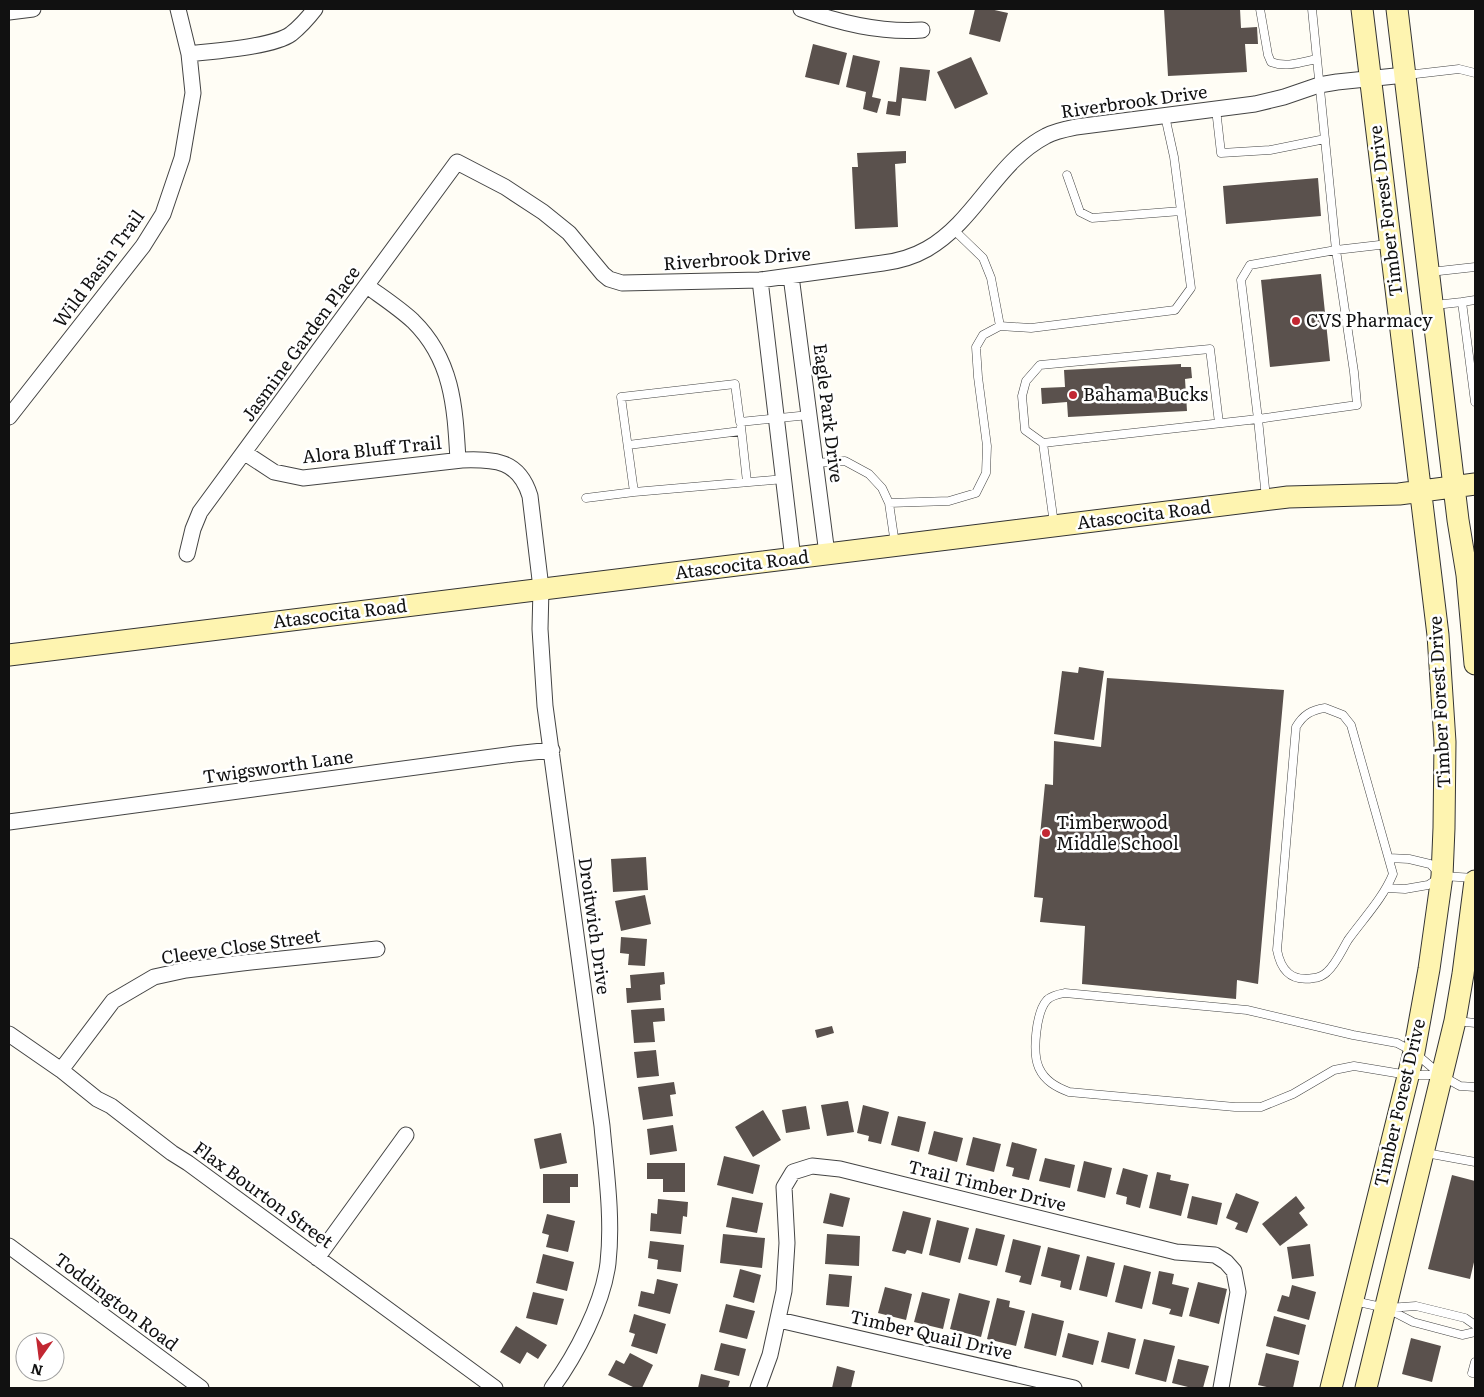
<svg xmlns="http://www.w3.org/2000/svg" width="1484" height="1397" font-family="Literata,serif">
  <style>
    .building { fill: #5a514d }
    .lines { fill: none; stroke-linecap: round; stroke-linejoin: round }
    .lane-casing { stroke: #444; stroke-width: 9 }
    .street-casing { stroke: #444; stroke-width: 17 }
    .secondary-casing { stroke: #333; stroke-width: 23 }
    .lane { stroke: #fff; stroke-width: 8 }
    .street { stroke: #fff; stroke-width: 15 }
    .secondary { stroke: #fef4b0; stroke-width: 21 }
    .poi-dot { fill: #c22732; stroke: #fff; stroke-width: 2 }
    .labels { text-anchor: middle; stroke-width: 5; stroke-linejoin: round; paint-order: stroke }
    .street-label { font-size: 18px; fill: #111; stroke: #fff }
    .poi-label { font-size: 18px; fill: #111; stroke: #fff; text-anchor: start }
  </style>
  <rect width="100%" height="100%" fill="#fffdf5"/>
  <path class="building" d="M975,9H990L1008,13L1000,42L969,34Z
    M1164,9H1240L1241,28L1257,27L1258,44H1245L1247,72L1168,76Z
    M813,44L847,53L839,85L805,77Z
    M853,55L880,61L872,97L881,99L877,113L863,109L866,92L846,87Z
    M971,57L988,94L955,109L937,72Z
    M900,67L930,70L926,101L902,98L900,116L886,114L888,101L896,102Z
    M906,151V163L895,164L898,227L855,229L852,167H858L857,153Z
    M1318,178L1321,216L1226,224L1223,186Z
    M1321,274L1330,361L1270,367L1261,280Z
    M1181,364V367H1191L1192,378L1185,379L1187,411L1068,417L1067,402L1042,404L1041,388L1065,387L1064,370Z
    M1079,667L1104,671L1094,740L1054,734L1062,671L1078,673Z
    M1107,678L1284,690L1258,984L1237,980L1236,999L1082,984L1085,926L1040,922L1043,898L1034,897L1045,784L1053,785L1054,741L1101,747Z
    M646,857L648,890L613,892L611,859Z
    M645,895L651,924L621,931L615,901Z
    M621,937L647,939L645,966L628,965L629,954L620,953Z
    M664,972L665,984L660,985L661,1000L627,1003L626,988H631L630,975Z
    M664,1008L665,1021L653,1022L655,1042L634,1043L631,1010Z
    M832,1026L834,1033L817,1038L815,1030Z
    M656,1050L659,1076L637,1078L634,1052Z
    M674,1082L676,1094L670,1095L673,1116L643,1120L638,1087Z
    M848,1101L854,1132L827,1136L821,1105Z
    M863,1105L889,1112L881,1144L868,1141L869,1136L857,1133Z
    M806,1106L810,1129L786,1133L782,1110Z
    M763,1110L781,1140L753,1157L735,1127Z
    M898,1116L926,1122L919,1152L891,1145Z
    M673,1125L677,1151L650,1155L647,1129Z
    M934,1131L963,1138L957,1162L928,1154Z
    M561,1133L567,1163L540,1169L534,1139Z
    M973,1137L1001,1144L994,1172L966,1165Z
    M1012,1142L1037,1149L1029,1180L1012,1176L1014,1168L1006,1166Z
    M724,1156L760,1165L753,1194L717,1185Z
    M1045,1158L1075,1165L1070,1188L1039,1181Z
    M1084,1161L1112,1168L1105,1198L1077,1191Z
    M647,1163H685V1192H663V1179H647Z
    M1123,1168L1148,1175L1140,1208L1126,1204L1127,1197L1116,1194Z
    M1157,1172L1171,1175L1170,1180L1189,1184L1181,1216L1149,1208Z
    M543,1174H578V1187H570V1203H543Z
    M1452,1175L1475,1181V1258L1470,1279L1428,1269Z
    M830,1193L850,1198L843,1227L823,1223Z
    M1236,1193L1259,1202L1247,1233L1235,1229L1238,1223L1226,1218Z
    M1192,1196L1222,1203L1217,1225L1187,1218Z
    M1296,1196L1305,1208L1299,1213L1308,1225L1280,1246L1262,1224Z
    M732,1197L763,1203L757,1233L726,1227Z
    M658,1199L688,1202L687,1217L683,1216L681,1234L650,1231L651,1213L657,1214Z
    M903,1211L931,1218L922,1254L907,1250L905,1254L892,1251Z
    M547,1214L575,1221L568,1252L546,1247L549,1235L542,1233Z
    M937,1220L969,1228L960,1263L929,1255Z
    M976,1228L1005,1235L997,1266L968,1259Z
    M723,1234L765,1238L762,1268L720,1263Z
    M827,1234L860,1236L859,1266L825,1264Z
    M1013,1239L1041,1246L1031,1285L1019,1282L1021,1276L1005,1272Z
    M650,1241L684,1245L681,1272L657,1269L658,1260L648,1258Z
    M1310,1244L1314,1276L1292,1279L1287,1247Z
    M1048,1247L1080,1255L1071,1290L1060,1287L1061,1281L1041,1276Z
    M543,1254L574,1262L567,1291L536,1283Z
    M1087,1256L1115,1263L1107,1297L1079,1290Z
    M1124,1265L1151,1272L1142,1309L1115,1302Z
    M740,1269L761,1275L754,1303L733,1297Z
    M1159,1271L1174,1274L1172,1284L1189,1288L1182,1317L1169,1314L1171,1309L1152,1304Z
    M829,1274L852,1276L849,1307L826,1305Z
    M657,1279L678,1284L670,1314L638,1306L641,1291L654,1294Z
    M1198,1282L1227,1289L1219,1324L1189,1316Z
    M1292,1285L1316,1292L1309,1320L1277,1311L1282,1295L1289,1297Z
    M885,1287L912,1294L906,1320L878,1313Z
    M533,1292L564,1299L557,1325L526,1318Z
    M922,1292L950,1299L943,1329L914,1322Z
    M959,1293L990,1301L981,1337L950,1329Z
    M997,1298L1010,1301L1009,1307L1025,1311L1016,1346L987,1339Z
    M726,1304L755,1311L747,1339L719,1332Z
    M1032,1313L1064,1321L1056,1356L1024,1348Z
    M634,1314L666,1324L657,1354L631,1346L635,1334L629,1332Z
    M1274,1316L1306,1325L1299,1355L1266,1346Z
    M516,1326L547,1345L538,1359L527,1352L520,1364L500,1352Z
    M1108,1332L1136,1339L1129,1369L1101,1362Z
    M1068,1333L1099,1341L1093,1365L1062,1357Z
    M1411,1338L1441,1346L1432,1382L1402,1374Z
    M1144,1339L1175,1346L1166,1382L1135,1374Z
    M721,1343L746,1349L739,1376L714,1370Z
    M630,1353L653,1365L642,1388H635L608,1375L616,1360L624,1364Z
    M1266,1353L1299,1361L1293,1388H1271L1258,1385Z
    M1178,1359L1209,1366L1203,1388H1192L1172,1383Z
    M837,1366L855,1371L851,1388H832Z
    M701,1374L730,1381L728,1388H698Z"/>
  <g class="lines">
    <defs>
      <path id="lane" d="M1260,9L1268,55L1271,62C1286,68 1302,62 1317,59
        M1407,75L1459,69L1475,73
        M1216,109L1221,153L1270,150L1325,139
        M1067,175L1080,212L1092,218L1181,211
        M953,229L983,258L991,278L1000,326L1031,328L1175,310L1191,288L1174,157L1165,116
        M1430,272L1475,267
        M1462,302L1475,300
        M1435,305L1462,302L1475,402
        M741,427L747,482
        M1043,443L1025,430L1022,396L1026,381L1040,365L1210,349L1219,423
        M628,445L741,431
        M815,463L845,461L869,474L882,488L889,503L895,544
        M784,479L634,492L621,397L735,384L740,422L809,415
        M586,498L634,492
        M1266,498L1258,419L1357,405L1354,372L1336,250L1388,244
        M889,503L949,501L976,493L986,473L987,446L978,377L976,347L983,335L1000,326
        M1054,524L1043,443L1258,419L1241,280L1250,265L1336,250L1312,9
        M1325,708L1343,715L1351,725L1393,874C1383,898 1364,918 1348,940C1342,950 1336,964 1327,972C1324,975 1318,978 1314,978C1292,982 1281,971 1277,950L1296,727C1303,715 1311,710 1325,708Z
        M1389,858L1409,859L1430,864L1439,873
        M1387,888L1405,889L1428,885L1442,876L1475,878
        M1457,1021L1475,1023
        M1440,1075H1408L1354,1066L1334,1070L1293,1094L1261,1107H1235L1069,1092C1056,1087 1045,1081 1039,1068C1032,1053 1036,1012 1047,1000C1052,995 1059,994 1065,993L1247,1010L1353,1035L1397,1043L1414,1052L1442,1076L1460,1086L1475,1087
        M1426,1153L1475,1162
        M1354,1301L1386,1308L1413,1322L1462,1335L1475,1332
        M1388,1308L1416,1306L1465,1318L1475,1325
        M1475,1362L1472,1373H1475"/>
      <path id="street" d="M801,9C840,23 880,33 922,30
        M9,12L33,9
        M189,54C213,51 273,47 291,34C300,27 308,18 315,9
        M791,276L827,554
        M760,280L793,559
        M367,286C382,297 399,308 413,321C453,360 455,408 458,460
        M9,417L143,246L163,214L182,158L193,93L189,54L178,9
        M245,453L274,472L303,478L462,460C495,459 519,460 530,496L541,588L540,629L545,706L602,1126C606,1171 613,1218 608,1263C603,1304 576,1355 552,1388
        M187,554L193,529L200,512L457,162L505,187L543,212L569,233L603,274L609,279L622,283L760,280L883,263C899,261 913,257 927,249C976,221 996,162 1046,136C1055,131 1066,129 1076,127L1255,104L1284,97L1319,85L1337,82L1405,75
        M9,822L514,754L552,750
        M9,1034L61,1070L97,1099L111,1106L172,1153L188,1163L495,1388
        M61,1070L113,1001L154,977L186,970L242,963L377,949
        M9,1246L201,1388
        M317,1258L406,1135
        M779,1320L1074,1388
        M758,1388L770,1355L784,1291L787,1243L784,1187L793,1172L812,1166L840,1169L1176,1252L1215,1255L1226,1262L1234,1271L1238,1292L1221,1388"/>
      <path id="secondary" d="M1397,9L1458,520L1467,575L1475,664
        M9,655L1288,497L1399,494L1475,484
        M1331,1388L1414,1052L1429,969L1442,876L1444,828L1445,742L1438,635L1362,9
        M1366,1388L1455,1021L1463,974L1475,881"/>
    </defs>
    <use href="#lane" class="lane-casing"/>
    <use href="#street" class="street-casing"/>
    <use href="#secondary" class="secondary-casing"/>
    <use href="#lane" class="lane"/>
    <use href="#street" class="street"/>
    <use href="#secondary" class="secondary"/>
  </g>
  <g class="poi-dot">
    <circle cx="1296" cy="321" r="5"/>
    <circle cx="1073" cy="395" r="5"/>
    <circle cx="1046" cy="833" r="5"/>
  </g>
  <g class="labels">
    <g class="street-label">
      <text transform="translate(1134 102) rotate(-8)" y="6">Riverbrook Drive</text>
      <text transform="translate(1386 211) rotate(-97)" y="6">Timber Forest Drive</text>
      <text transform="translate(737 259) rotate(-4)" y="6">Riverbrook Drive</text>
      <text transform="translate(99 269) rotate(-54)" y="6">Wild Basin Trail</text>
      <text transform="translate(301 344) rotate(-54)" y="6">Jasmine Garden Place</text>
      <text transform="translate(828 413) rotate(83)" y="6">Eagle Park Drive</text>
      <text transform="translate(372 450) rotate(-6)" y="6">Alora Bluff Trail</text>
      <text transform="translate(1144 515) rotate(-7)" y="6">Atascocita Road</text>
      <text transform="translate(742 565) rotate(-7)" y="6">Atascocita Road</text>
      <text transform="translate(340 614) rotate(-7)" y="6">Atascocita Road</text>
      <text transform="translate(1440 702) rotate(-93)" y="6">Timber Forest Drive</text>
      <text transform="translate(278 767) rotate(-8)" y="6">Twigsworth Lane</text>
      <text transform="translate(594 926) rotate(82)" y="6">Droitwich Drive</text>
      <text transform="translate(241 947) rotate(-8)" y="6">Cleeve Close Street</text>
      <text transform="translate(1400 1103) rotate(-77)" y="6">Timber Forest Drive</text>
      <text transform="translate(987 1186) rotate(14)" y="6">Trail Timber Drive</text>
      <text transform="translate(263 1195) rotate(36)" y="6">Flax Bourton Street</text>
      <text transform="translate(116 1302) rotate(37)" y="6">Toddington Road</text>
      <text transform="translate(931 1335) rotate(13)" y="6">Timber Quail Drive</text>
    </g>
    <g class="poi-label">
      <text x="1306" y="327">CVS Pharmacy</text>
      <text x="1083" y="401">Bahama Bucks</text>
      <text x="1056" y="829">Timberwood<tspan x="1056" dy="21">Middle School</tspan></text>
    </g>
  </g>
  <rect width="1484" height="1397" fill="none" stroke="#111111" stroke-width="20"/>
  <g transform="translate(40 1357) rotate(194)"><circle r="24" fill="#ffffff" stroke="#a0a0a0"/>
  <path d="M0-4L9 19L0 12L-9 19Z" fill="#c22732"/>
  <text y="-8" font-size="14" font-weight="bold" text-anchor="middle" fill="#111111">N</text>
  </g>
</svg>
